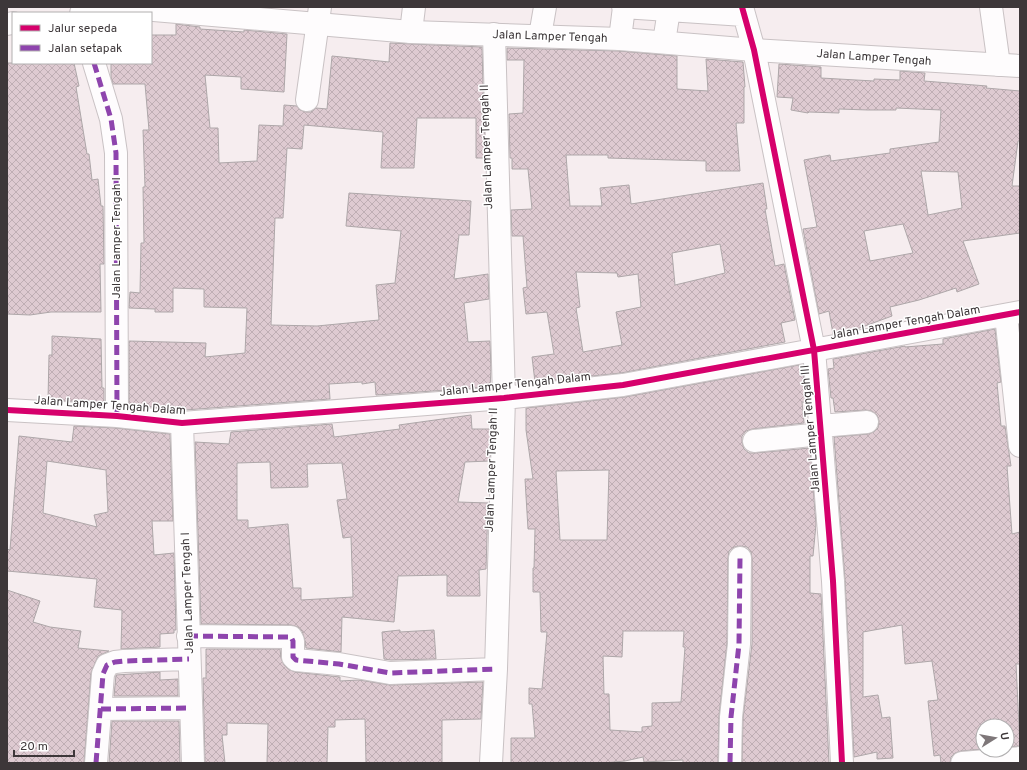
<svg xmlns="http://www.w3.org/2000/svg" width="1027" height="770" font-family="Overpass,sans-serif">
  <style>
    .building { fill: url(#building-cross-hatch); stroke: #aea7a9; fill-rule: evenodd }
    .lines { fill: none; stroke-linecap: round; stroke-linejoin: round }
    .minor-casing { stroke: #c9c2c4; stroke-width: 24 }
    .major-casing { stroke: #c9c2c4; stroke-width: 24 }
    .minor { stroke: #fefcfd; stroke-width: 22 }
    .major { stroke: #fefcfd; stroke-width: 22 }
    .quiet { stroke: #8e44ad; stroke-width: 5; stroke-dasharray: 10 5; stroke-linecap: butt }
    .cycleway-casing { stroke: #fff; stroke-width: 8 }
    .cycleway { stroke: #d6006c; stroke-width: 6 }
    .labels { text-anchor: middle; stroke-width: 3; stroke-linejoin: round; paint-order: stroke }
    .street-label { font-size: 12px; fill: #3d3739; stroke: #fff }
  </style>
  <defs>
    <pattern id="building-cross-hatch" width="8" height="8" patternUnits="userSpaceOnUse"><rect width="8" height="8" fill="#decad1"/><path d="M0 0l8 8M0 8l8-8" fill="none" stroke="#bfaeb4"/></pattern>
  </defs>
  <rect width="100%" height="100%" fill="#f6edef"/>
  <path class="building" d="M176,24L200,27V29L244,32V30L287,34L284,92L241,89V77L205,75L210,128H218L219,163L257,161L259,125L283,126L284,105L297,106L300,110L306,112H311L316,108L327,109L332,56L389,62L390,43L482,47L485,158H476V118H417L414,168H381L383,132L304,125L302,149L287,148L283,218H275L271,325L317,326L379,320L376,285L395,283L401,231L346,226L349,193L471,201L469,235H459L454,279L488,274L489,299L464,303L468,342L490,341L491,370L490,387L376,395L375,382L362,384V382L329,384L330,399L185,410L129,405V341L206,343L205,357L245,353L247,308L204,307V289L173,288V312H155V309L129,308L130,292L140,293L141,243H144L143,187H145L143,130H149L145,84H113L111,77V63H151V35H176Z
    M507,48L619,51L677,56V89L708,91L706,59L743,62L745,87H744V123H736L740,171H706V161L608,158V155H566L570,206H602L600,188L629,185L631,204L763,183L767,209H765L775,266L784,264L795,320L781,323L785,342L621,373L535,382L532,357L554,354L547,312L526,314L523,288L527,287L523,236H512L511,210L532,209L528,169H512V158H510L509,114L523,113L524,60H507ZM720,244L725,273L675,285L672,253ZM576,272L617,273L618,277L638,274L641,307L616,312L622,345L583,352L576,308L580,307Z
    M7,63H74L79,86L76,87L87,154H89L92,180L98,179L101,206H103L104,264H100L101,312H51L30,315L7,314Z
    M779,64L821,67V78L874,81V79L900,80V71L925,73L924,81L987,86L986,88L1020,91V141H1018L1012,186H1020V233L963,241L979,284L957,292L956,288L919,300L890,307L892,316L854,330L833,334L829,311L819,314L803,229L817,227L804,160L830,155L831,161L890,153V149L939,142L941,110L896,108V110H868L839,109V113L809,112L808,113L791,110L793,98L777,97ZM921,171L958,172L962,208L928,215ZM903,224L913,253L870,261L864,231Z
    M995,329L1001,382L997,383L1001,426H1005L1011,466H1007L1012,534L1020,532V664H1016L1020,746L1007,747V726H983V749L961,751L955,753L951,757L950,763H941L940,755L934,756L928,701L938,700L932,661L905,664L902,625L863,632V697L878,695L882,718L890,717L893,758L877,759V752L854,757L845,580L834,437L868,434L874,432L878,428L879,421L877,415L872,411L866,410L835,412L833,398H831L828,369L834,368L833,359L905,346V347L943,344V339Z
    M52,336L101,339L102,388H104V403L48,400L49,355H52Z
    M799,365L800,373L803,372L806,402H802L804,423L752,429L746,431L742,436V442L744,449L749,453H755L810,448L816,524L813,556H810V593L821,594L829,763H742L743,718L752,644V558L751,552L747,547L740,546L734,547L729,551L728,558L727,643L719,716L718,763H683V760L644,762L643,757L625,761L604,763H511V738H535L532,704H529V688L542,689L547,632H541L540,592H533V568H534L535,529H528L525,479H533L526,430V408L625,397ZM609,470L607,540H560L556,471ZM623,631H684L683,647H685L681,702L652,703V726L642,727V732L610,730L609,694H604L603,656L622,657Z
    M471,415L472,429H491L490,461L465,462L458,502L488,503L486,569L479,570L480,596H447V575L398,576L394,622L342,617L341,652L306,648L305,641L302,631L298,627L291,625L201,624L195,442L229,444L231,432L332,424L334,437L400,429L399,425ZM270,462L271,488L308,487L307,464L342,463L347,499L337,500L343,538L351,537L353,597L301,600V588H293L288,524L248,528V520H237V463Z
    M74,426L116,428L170,434L173,521H152L154,555L174,553L176,630H174V633L160,634V647L121,649L122,610L94,607L97,579L7,571V549L10,550L19,436L72,442ZM47,461L106,470L108,512L94,515L97,527L43,513Z
    M7,590L40,601L33,622L50,627L81,631L78,648L109,651L98,656L91,673L84,763H7Z
    M400,630V632L434,630L436,659L391,660L384,659L382,632Z
    M206,649H280L281,658L284,665L288,669L295,672L340,677V681L359,680L390,685L483,682L481,719L442,720V763H366L365,719L335,720V727H328L327,763H267L268,724L227,723V735H222L225,763H205L203,678H206Z
    M160,672V680L178,679V696H114L116,675Z
    M112,721H179L180,763H109Z"/>
  <g class="lines">
    <defs>
      <path id="minor" d="M623,7L744,15
        M742,7L754,50L814,350L833,581L842,763
        M991,7L999,65
        M411,32L414,7
        M540,36L545,7
        M620,39L624,7
        M664,42L669,10
        M94,63L111,119L116,153L117,416
        M307,100L320,7
        M1006,315L1020,446
        M7,410L117,416L182,423L504,398L623,385L1020,312
        M182,423L193,763
        M821,426L867,422
        M754,441L821,434
        M188,636L289,637H291L293,641V657L296,660L339,664L390,673L496,669
        M101,709L191,708
        M96,763L103,674L107,665L115,662L124,661L189,659
        M491,763L496,669L504,398L494,34
        M730,763L731,717L739,644L740,558
        M962,763L1020,758"/>
      <path id="major" d="M81,13L122,9H142L411,32L620,39L754,50L1020,66
        M7,24L13,23"/>
    </defs>
    <use href="#minor" class="minor-casing"/>
    <use href="#major" class="major-casing"/>
    <use href="#minor" class="minor"/>
    <use href="#major" class="major"/>
    <path class="quiet" d="M94,63L111,119L116,153L117,416
      M188,636L289,637H291L293,641V657L296,660L339,664L390,673L496,669
      M101,709L191,708
      M96,763L103,674L107,665L115,662L124,661L189,659
      M730,763L731,717L739,644L740,558"/>
    <defs>
      <path id="cycleway" d="M742,7L754,50L814,350L833,581L842,763
        M7,410L117,416L182,423L504,398L623,385L1020,312"/>
    </defs>
    <use href="#cycleway" class="cycleway-casing"/>
    <use href="#cycleway" class="cycleway"/>
  </g>
  <g class="labels">
    <g class="street-label">
      <text transform="translate(550 36) rotate(2)" y="4">Jalan Lamper Tengah</text>
      <text transform="translate(874 57) rotate(4)" y="4">Jalan Lamper Tengah</text>
      <text transform="translate(486 147) rotate(-92)" y="4">Jalan Lamper Tengah II</text>
      <text transform="translate(116 238) rotate(-90)" y="4">Jalan Lamper Tengah I</text>
      <text transform="translate(905 322) rotate(-10)" y="4">Jalan Lamper Tengah Dalam</text>
      <text transform="translate(515 384) rotate(-6)" y="4">Jalan Lamper Tengah Dalam</text>
      <text transform="translate(110 405) rotate(4)" y="4">Jalan Lamper Tengah Dalam</text>
      <text transform="translate(810 429) rotate(-95)" y="4">Jalan Lamper Tengah III</text>
      <text transform="translate(491 470) rotate(-88)" y="4">Jalan Lamper Tengah II</text>
      <text transform="translate(187 593) rotate(-92)" y="4">Jalan Lamper Tengah I</text>
    </g>
  </g>
  <rect width="1027" height="770" fill="none" stroke="#3d3739" stroke-width="16"/>
  <rect x="12" y="12" width="140" height="52" fill="#ffffff" stroke="#b1afb0"/>
  <rect x="20" y="25" width="20" height="6" fill="#d6006c" stroke="#b1afb0"/>
  <text x="48" y="32" font-size="12" fill="#3d3739">Jalur sepeda</text>
  <rect x="20" y="45" width="20" height="6" fill="#8e44ad" stroke="#b1afb0"/>
  <text x="48" y="52" font-size="12" fill="#3d3739">Jalan setapak</text>
  <g transform="translate(995 738) rotate(79)"><circle r="19" fill="#ffffff" stroke="#b1afb0"/>
  <path d="M0-3L7 15L0 10L-7 15Z" fill="#7e7779"/>
  <text y="-6" font-size="11" font-weight="bold" text-anchor="middle" fill="#3d3739">U</text>
  </g>
  <path d="M14 750v6h60v-6" fill="none" stroke="#3d3739" stroke-width="2"/>
  <text x="20" y="750" font-size="12" fill="#3d3739" stroke="#ffffff" stroke-width="3" paint-order="stroke">20 m</text>
</svg>
